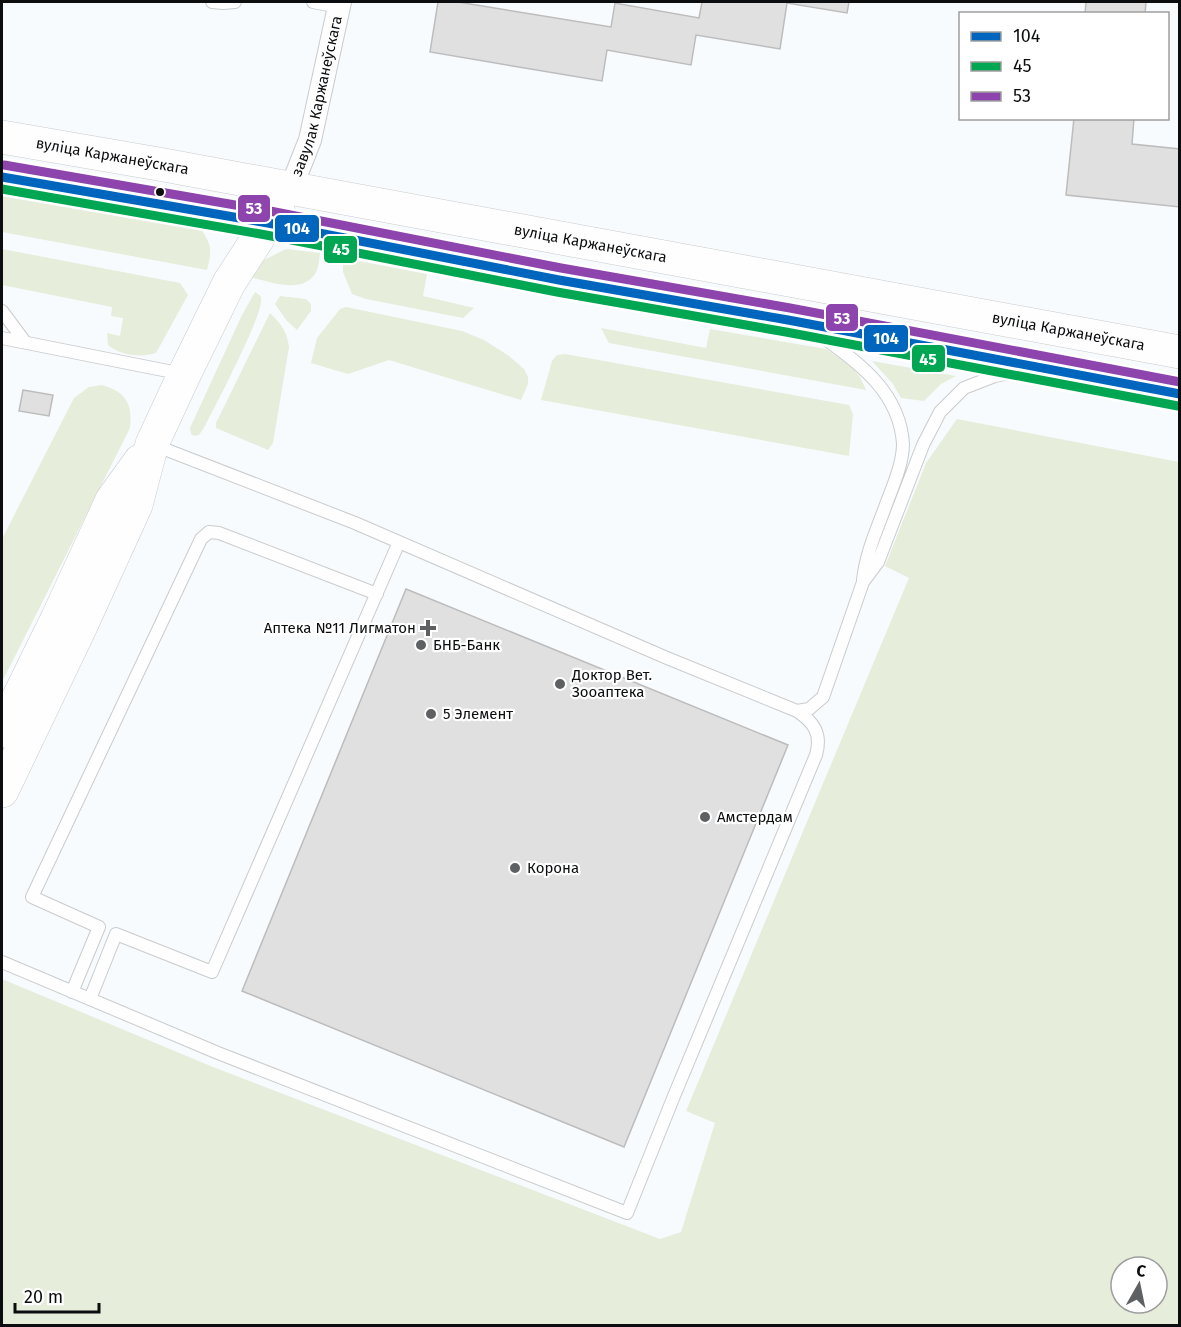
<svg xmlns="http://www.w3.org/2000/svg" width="1181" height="1327" font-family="'Fira Sans',sans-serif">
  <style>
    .green { fill: #e6eddb; fill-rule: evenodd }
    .building { fill: #e0e0e0; stroke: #bcbcbd; stroke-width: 1.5 }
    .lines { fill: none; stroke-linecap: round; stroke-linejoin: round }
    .lane-casing { stroke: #c9cbcc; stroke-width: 14 }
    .street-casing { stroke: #c9cbcc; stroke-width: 24 }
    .secondary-casing { stroke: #c9cbcc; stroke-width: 34 }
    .lane { stroke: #fefeff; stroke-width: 12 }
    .street { stroke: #fefeff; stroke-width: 22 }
    .secondary { stroke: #fefeff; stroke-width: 33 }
    .bus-1-casing { stroke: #fff; stroke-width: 14 }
    .bus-2-casing { stroke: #fff; stroke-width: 14 }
    .bus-3-casing { stroke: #fff; stroke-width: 14 }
    .bus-1 { stroke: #0065bd; stroke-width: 9 }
    .bus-2 { stroke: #00a651; stroke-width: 9 }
    .bus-3 { stroke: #8e44ad; stroke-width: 9 }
    .bus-dot { fill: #0c0d0e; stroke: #fff; stroke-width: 2 }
    .poi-dot { fill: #5f6062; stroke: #fff; stroke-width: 2 }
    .labels { text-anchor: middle; stroke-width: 4.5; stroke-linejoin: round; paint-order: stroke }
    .street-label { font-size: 15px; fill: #0c0d0e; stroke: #fff }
    .poi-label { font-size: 15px; fill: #0c0d0e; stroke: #fff; text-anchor: start }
    .line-badge { stroke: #fff; stroke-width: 2 }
    .badge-label { font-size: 16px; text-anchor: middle; font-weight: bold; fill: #fff }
  </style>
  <rect width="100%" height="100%" fill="#f8fbfd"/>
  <path class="green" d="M2,185L199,226C211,244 213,248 207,270L2,232Z
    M2,249L180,283L188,295L156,353C141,358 119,355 108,345L107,333L120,336L123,318L111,316L112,307L2,285Z
    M286,249L320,253C319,259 319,267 316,272C304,295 270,282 250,277L262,261Z
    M343,258L427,274L423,296L474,308L463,318L366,299L352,294L343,272Z
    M255,292C257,294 261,295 261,298C265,312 214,408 205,426L199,435L194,436L191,434L190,428L242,315Z
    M280,296L306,299L311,304V311L297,330L287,321L275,304Z
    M346,307L462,331L484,340L509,356L524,369L528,377V384L521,400L389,360L348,374L311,363L317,338L340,309Z
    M270,313C281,324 287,331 289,347L273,443L268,450L216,428V423Z
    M601,328L706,348L710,329L826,349L851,366L860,377L866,390L609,343Z
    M565,354L849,405L853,414L849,456L541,400L552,361L557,355Z
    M872,361L956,376L941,384L924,401L901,398L893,384Z
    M102,385C126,392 133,404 130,428L2,682V539L74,398L89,387Z
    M957,419L1179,462V1325H2V979L213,1067L660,1239L681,1232L715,1123L686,1111L909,578L885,566L926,463ZM1121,1267H1157V1303H1121Z"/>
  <path class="building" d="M438,2H458L611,27L615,3L699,18L702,2H849L847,13L787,3L780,49L696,35L691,65L607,50L602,81L430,52Z
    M1086,2H1146L1145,14H1085Z
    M1074,118H1134L1132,144L1180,149V207L1066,195Z
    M23,390L53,395L49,416L19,411Z
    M406,589L788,745L624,1147L242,991Z"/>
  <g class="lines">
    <defs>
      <path id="lane" d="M212,2L223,3L235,2
        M313,2L339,7
        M2,311L25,342
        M2,338L183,374
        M824,338C861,364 900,394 903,444C903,465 891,490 884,510C875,534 866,554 863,580
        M797,711L809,709L823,697L863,582L878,562L923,445L940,412L964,388L995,376L1010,373
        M2,962L218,1053L627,1213L674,1096L816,755C822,734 814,722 797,711L667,658L355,523L154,445
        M72,992L99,927L32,897L201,539L209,532L219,533L377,594
        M90,999L116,934L212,972L399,542"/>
      <g id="street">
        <path id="s1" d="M291,188L310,140L340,2"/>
      </g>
      <g id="secondary">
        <path id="s2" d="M2,137L164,165L1180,352"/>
        <path d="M2,177L268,223L559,280L788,320L1180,394"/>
        <path d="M2,731L58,617L112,500L140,461"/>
        <path d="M2,791L80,628L136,505L152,444L184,375L229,283L278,207"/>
      </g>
    </defs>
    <use href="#lane" class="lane-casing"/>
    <use href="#street" class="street-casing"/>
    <use href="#secondary" class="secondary-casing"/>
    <use href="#lane" class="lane"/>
    <use href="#street" class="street"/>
    <use href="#secondary" class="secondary"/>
    <defs>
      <path id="bus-1" d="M2,177L268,223L559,280L788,320L1180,394"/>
      <path id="bus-2" d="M2,189L266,235L557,292L786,332L1178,406"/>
      <path id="bus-3" d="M4,165L270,211L561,268L790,308L1180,382"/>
    </defs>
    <use href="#bus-1" class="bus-1-casing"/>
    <use href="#bus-2" class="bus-2-casing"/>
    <use href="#bus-3" class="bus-3-casing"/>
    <use href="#bus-1" class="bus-1"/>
    <use href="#bus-2" class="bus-2"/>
    <use href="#bus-3" class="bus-3"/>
  </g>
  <circle class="bus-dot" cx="160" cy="192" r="5"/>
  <g class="poi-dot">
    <path d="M425 619h6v6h6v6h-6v6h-6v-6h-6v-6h6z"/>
    <circle cx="421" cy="645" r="6"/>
    <circle cx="560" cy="684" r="6"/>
    <circle cx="431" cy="714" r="6"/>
    <circle cx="705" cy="817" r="6"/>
    <circle cx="515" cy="868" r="6"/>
  </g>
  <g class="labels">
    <g class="street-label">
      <text dy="5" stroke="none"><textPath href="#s1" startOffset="96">завулак Каржанеўскага</textPath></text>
      <text dy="5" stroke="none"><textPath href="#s2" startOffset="112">вуліца Каржанеўскага</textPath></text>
      <text dy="5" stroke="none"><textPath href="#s2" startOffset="598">вуліца Каржанеўскага</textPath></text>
      <text dy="5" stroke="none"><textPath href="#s2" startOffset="1084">вуліца Каржанеўскага</textPath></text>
    </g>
    <g class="poi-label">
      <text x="416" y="633" text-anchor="end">Аптека №11 Лигматон</text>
      <text x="433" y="650">БНБ-Банк</text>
      <text x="572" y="680">Доктор Вет.<tspan x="572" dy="17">Зооаптека</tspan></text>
      <text x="443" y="719">5 Элемент</text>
      <text x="717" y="822">Амстердам</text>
      <text x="527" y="873">Корона</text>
    </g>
  </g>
  <g class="line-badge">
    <rect x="237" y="194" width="34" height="29" rx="6" fill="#8e44ad"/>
    <rect x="274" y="214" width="46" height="29" rx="6" fill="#0065bd"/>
    <rect x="323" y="235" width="35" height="29" rx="6" fill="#00a651"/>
    <rect x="825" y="303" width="34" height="29" rx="6" fill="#8e44ad"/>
    <rect x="863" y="324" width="46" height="29" rx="6" fill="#0065bd"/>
    <rect x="911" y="344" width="35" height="29" rx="6" fill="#00a651"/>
  </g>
  <g class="badge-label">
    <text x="254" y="214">53</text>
    <text x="297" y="234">104</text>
    <text x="341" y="255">45</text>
    <text x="842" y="324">53</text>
    <text x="886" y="344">104</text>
    <text x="928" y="365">45</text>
  </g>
  <rect width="1181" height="1327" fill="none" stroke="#0c0d0e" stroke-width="6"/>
  <rect x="959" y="12" width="210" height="108" fill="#ffffff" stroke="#9e9e9f" stroke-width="1.5"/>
  <rect x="971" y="32" width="30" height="9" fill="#0065bd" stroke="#9e9e9f" stroke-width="1.5"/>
  <text x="1013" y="42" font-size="18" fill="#0c0d0e">104</text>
  <rect x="971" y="62" width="30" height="9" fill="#00a651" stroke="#9e9e9f" stroke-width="1.5"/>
  <text x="1013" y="72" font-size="18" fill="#0c0d0e">45</text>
  <rect x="971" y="92" width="30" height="9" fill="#8e44ad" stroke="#9e9e9f" stroke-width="1.5"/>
  <text x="1013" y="102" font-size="18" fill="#0c0d0e">53</text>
  <g transform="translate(1139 1285) rotate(9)"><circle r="28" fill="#ffffff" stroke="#9e9e9f" stroke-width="1.5"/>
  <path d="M0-4.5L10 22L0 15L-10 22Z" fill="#5f6062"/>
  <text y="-9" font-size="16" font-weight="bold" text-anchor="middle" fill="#0c0d0e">С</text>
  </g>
  <path d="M15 1303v9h84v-9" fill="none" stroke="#0c0d0e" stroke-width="3"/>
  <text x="24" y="1303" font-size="18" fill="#0c0d0e" stroke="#ffffff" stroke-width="4.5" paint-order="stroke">20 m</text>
</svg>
